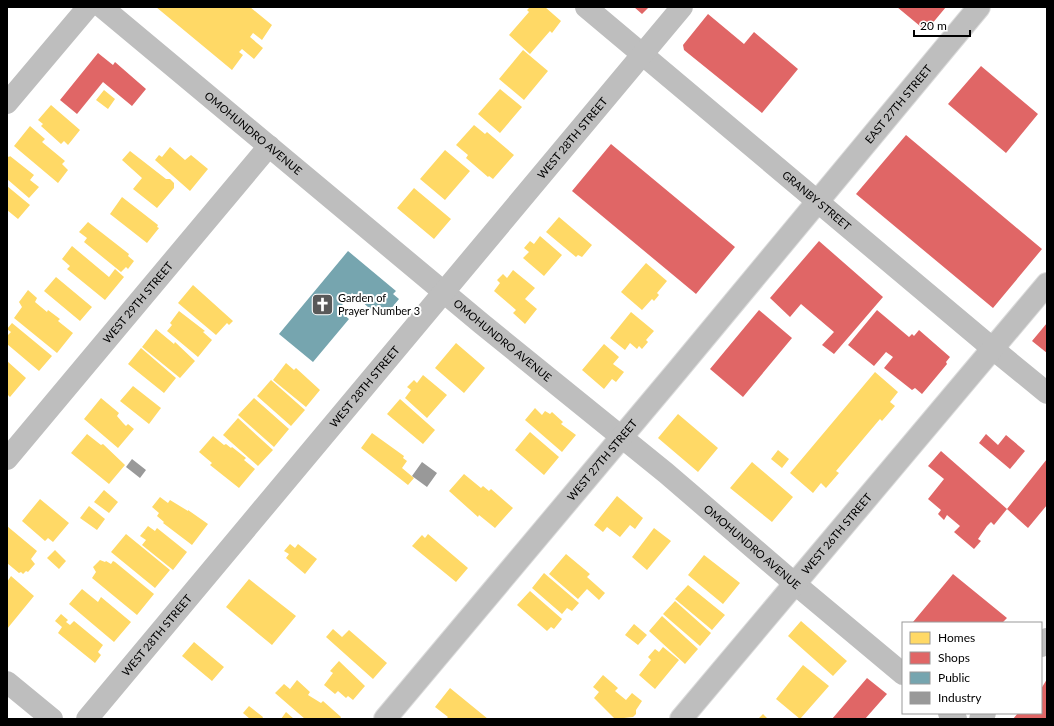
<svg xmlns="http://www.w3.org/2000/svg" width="1054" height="726" font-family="Lato,sans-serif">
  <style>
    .homes { fill: #ffd966 }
    .shops { fill: #e06666 }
    .public { fill: #76a5af }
    .industry { fill: #999 }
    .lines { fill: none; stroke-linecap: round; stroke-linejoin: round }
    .major-casing { stroke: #dbdbdb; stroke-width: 24 }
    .minor { stroke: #bebebe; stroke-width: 22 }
    .major { stroke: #bebebe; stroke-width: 22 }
    .labels { text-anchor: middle; stroke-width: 4; stroke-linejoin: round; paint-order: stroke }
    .street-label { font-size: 11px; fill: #000; stroke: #fff }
    .poi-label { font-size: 11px; fill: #000; stroke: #fff; text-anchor: start }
  </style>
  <rect width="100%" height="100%" fill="#fff"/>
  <path class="homes" d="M156,7H250L272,25L262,40L253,33L250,37L263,48L254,59L242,49L239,52L243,55L232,70Z
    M530,7H545L561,21L552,33L550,31L530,54L509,35L529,12L527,10Z
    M523,50L548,71L524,100L499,79Z
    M500,89L522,107L500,133L478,114Z
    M104,90L115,99L108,109L96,100Z
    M51,105L80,130L68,145L64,141L61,144L41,126L43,124L38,120Z
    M474,125L485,134L487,132L514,155L493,179L489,176L488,177L466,158L468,155L456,145Z
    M30,126L45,139L42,142L65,161L62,164L68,170L58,183L14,146Z
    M170,147L185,160L191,155L208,169L190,191L155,160L159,155L162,157Z
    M445,150L470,171L445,200L420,179Z
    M130,151L166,179H170L174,183V188L157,208L133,189L142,178L122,160Z
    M7,156L9,157L10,156L34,175L30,180L39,187L29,198L7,179Z
    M7,186L30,205L18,219L7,210Z
    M414,188L451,219L434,239L397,208Z
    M122,197L158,225L157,227L159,228L147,243L110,214Z
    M559,217L592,245L582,257L578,255L576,257L546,232Z
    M88,222L129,254L128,256L134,261L128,269L126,267L121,272L84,242L87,238L79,232Z
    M540,236L562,255L544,276L523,258L529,252L524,248L530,241L534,244Z
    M72,246L109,277L115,269L124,277L105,300L67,269L70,266L62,259Z
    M646,263L667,281L657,293L659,295L654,301L652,299L642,310L621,292Z
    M513,270L535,288L525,299L537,309L525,324L513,313L516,310L494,291L500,283L497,280L503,274L507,278Z
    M56,277L92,307L80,321L44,291Z
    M193,285L233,321L229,325L227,323L216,335L178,303Z
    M28,290L37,298L35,302L47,312L48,310L60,319L58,321L73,333L57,353L14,318L22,307L19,302Z
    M179,311L205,331L203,332L212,340L198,357L167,331L172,325L170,323Z
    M631,312L654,331L646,340L648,342L642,349L639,346L637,349L630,343L625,350L610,338Z
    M12,323L52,356L39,371L7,344V336L11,332L7,329Z
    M156,329L174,344L175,342L195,361L180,378L142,347Z
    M456,343L485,368L464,393L435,368Z
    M604,344L619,357L613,364L624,372L616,382L612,379L604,389L582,370Z
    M141,348L176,378L164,393L128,364Z
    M7,361L26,378L10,397L7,394Z
    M286,363L294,370L296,368L320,390L306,407L273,380Z
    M875,372L898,392L890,402L895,406L882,421L880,419L836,471L839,473L826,488L821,483L813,493L790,473Z
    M423,375L447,395L427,418L405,398L411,390L407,387L414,380L417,383Z
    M271,380L305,410L291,426L257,396Z
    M133,386L161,408L149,424L120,401Z
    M101,398L119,413L117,416L123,423L126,426L128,424L134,429L118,448L84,419Z
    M254,398L289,429L274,447L238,415Z
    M400,399L435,430L423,444L387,414Z
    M535,408L542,415L545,411L550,414L552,412L563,422L561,424L576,435L562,452L525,420Z
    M678,414L718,448L698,472L658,438Z
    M238,418L273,450L258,466L223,435Z
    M530,432L559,457L544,475L515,450Z
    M372,433L404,456L403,458L407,461L402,468L414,478L408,485L361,448Z
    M87,434L101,445L103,444L125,465L109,484L71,453Z
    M213,436L224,445L226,444L231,448L232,447L246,458L244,460L255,469L239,488L210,465L212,463L199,452Z
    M778,450L789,459L782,468L771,459Z
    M752,462L793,497L772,522L730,488Z
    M464,474L481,488L483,486L489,491L491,489L513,508L495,528L479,515L478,517L449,491Z
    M104,490L118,502L109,513L94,502Z
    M617,496L643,518L635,529L630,525L620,537L607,527L603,532L594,525Z
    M160,497L168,503L170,500L188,511V510L208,524L192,545L163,523L164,522L157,516L159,513L152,507Z
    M40,499L69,523L53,542L48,538L45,541L22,521Z
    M89,506L105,519L97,530L80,518Z
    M7,526L37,551L31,559L35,564L28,572L26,571L23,574L21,572L19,573L7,563Z
    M148,526L155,531L157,528L187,552L173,570L142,545L146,540L140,536Z
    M654,528L671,541L647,570L632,557Z
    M126,534L170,570L155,588L111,552Z
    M428,534L468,568L456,582L412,546L422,535L425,538Z
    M290,544L295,548L298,544L317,559L305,574L286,558L289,554L284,551Z
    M55,550L66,561L59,569L47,558Z
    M566,554L590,574L587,577L605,593L599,600L587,589L578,599L549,574Z
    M704,555L740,583L723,604L688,575Z
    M100,560L105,562L106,561L111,564L113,561L115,562L154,594L137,615L92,578L96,572L93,567Z
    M544,573L579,603L572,611L567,608L562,614L532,588Z
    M11,576L34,596L7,629V582Z
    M249,579L296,616L272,645L226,607Z
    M688,585L725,615L712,630L675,599Z
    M82,589L98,602L101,597L131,622L114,642L69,604Z
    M530,591L562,619L554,629L551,627L547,631L517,605Z
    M675,601L711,633L700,646L663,614Z
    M61,614L68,620L66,622L70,625L74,621L103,645L98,652L101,655L95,663L58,633L62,627L55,621Z
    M662,616L698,649L685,664L649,631Z
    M801,621L847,661L833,676L788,636Z
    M634,624L647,635L638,645L625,635Z
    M333,629L342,637L349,630L387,663L373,679L326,637Z
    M194,642L224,667L212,681L182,656Z
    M663,647L679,660L655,689L639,675L651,660L648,657L655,649L659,652Z
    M339,661L365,686L353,700L348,696L346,698L338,691L335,694L324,685L333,673L330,671Z
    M803,665L829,686L800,719L776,699Z
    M603,675L618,688L615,691L626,700L632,693L642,701L636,710V714L633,717L615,719L594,698L599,692L593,687Z
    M297,680L310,692L308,695L321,703L323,701L341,717L340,719H305L275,693L284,684L290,689Z
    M450,688L488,719H446L448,717L435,707Z
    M249,706L263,717L262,719H250L243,713Z
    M286,712L294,719H281Z
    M763,714L768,719H758Z"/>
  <path class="shops" d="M634,7H649L642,14Z
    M897,7H946L926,31Z
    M708,14L744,44L754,32L798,69L762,113L684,50L683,45Z
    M98,53L113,65L115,62L146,89L132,106L103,82L77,114L60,100Z
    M981,66L1038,114L1006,153L948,104Z
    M906,135L1042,249L993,308L856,194Z
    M611,144L735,247L696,294L572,191Z
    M819,241L883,297L834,354L822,345L834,332L801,304L790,317L770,298Z
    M759,310L792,338L743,397L710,369Z
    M877,310L909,337L912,334L914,336L919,330L950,357L946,362L947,364L922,394L915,388L912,390L884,368L893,357L886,352L874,366L848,345Z
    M1047,323V353L1032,341Z
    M986,434L998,445L1006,435L1025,451L1010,469L979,443Z
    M941,451L1007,509L994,525L991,522L987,526L978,539L981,541L974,549L954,532L960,526L947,515L944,520L938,514L941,510L928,499L944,479L928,466Z
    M1047,459V505L1028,528L1007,509Z
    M953,574L1007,618L1002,623L913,622Z
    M867,678L887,694L865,719H832Z
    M1047,679V719H1013L1018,713H1041V689Z"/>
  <path class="public" d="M348,251L396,291L393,294L399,299L385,316L379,311L376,314L352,293L338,310L349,319L313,362L279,334Z"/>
  <path class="industry" d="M132,459L146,470L140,478L126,467Z
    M422,462L437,473L427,487L412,476Z"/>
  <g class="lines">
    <defs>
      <g id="major">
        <path id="s5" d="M385,719L677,371L979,7"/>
        <path id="s6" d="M681,719L1047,284"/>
      </g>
    </defs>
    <use href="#major" class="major-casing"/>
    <g class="minor">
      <path id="s1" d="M102,7L482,324L666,473L794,583L903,674"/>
      <path id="s2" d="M586,7L992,348L1047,393"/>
      <path d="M7,103L88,7"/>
      <path id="s3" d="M7,459L269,146"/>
      <path d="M1041,646L1047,639"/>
      <path d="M7,682L52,719"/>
      <path d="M949,713L956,719"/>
      <path id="s4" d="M87,719L682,7"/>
      <path d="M980,719L985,713"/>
    </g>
    <use href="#major" class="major"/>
  </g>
  <defs>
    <symbol id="church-square" viewBox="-11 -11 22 22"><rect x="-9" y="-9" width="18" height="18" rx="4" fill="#595959" stroke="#fff"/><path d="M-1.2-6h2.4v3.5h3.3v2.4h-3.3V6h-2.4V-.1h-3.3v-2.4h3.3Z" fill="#fff"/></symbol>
  </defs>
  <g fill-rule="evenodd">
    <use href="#church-square" x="310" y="292" width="25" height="25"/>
  </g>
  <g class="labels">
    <g class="street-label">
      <text dy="4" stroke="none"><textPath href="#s5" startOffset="801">EAST 27TH STREET</textPath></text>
      <text dy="4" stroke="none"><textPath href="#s1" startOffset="197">OMOHUNDRO AVENUE</textPath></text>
      <text dy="4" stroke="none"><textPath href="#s4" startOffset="757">WEST 28TH STREET</textPath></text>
      <text dy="4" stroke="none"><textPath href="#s2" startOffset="301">GRANBY STREET</textPath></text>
      <text dy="4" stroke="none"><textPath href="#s3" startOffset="204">WEST 29TH STREET</textPath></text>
      <text dy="4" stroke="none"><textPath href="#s1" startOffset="521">OMOHUNDRO AVENUE</textPath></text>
      <text dy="4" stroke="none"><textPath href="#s4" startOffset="433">WEST 28TH STREET</textPath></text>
      <text dy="4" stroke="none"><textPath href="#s5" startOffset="338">WEST 27TH STREET</textPath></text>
      <text dy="4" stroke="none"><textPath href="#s6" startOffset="242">WEST 26TH STREET</textPath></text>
      <text dy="4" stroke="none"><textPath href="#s1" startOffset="845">OMOHUNDRO AVENUE</textPath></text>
      <text dy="4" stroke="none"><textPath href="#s4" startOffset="109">WEST 28TH STREET</textPath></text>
    </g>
    <g class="poi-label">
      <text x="338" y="302">Garden of<tspan x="338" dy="13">Prayer Number 3</tspan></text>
    </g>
  </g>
  <rect width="1054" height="726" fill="none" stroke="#000000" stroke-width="16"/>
  <rect x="902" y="622" width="140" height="92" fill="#ffffff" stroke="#999999"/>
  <rect x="910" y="632" width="20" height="12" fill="#ffd966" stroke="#999999"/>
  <text x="938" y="642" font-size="12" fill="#000000">Homes</text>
  <rect x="910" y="652" width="20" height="12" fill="#e06666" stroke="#999999"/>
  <text x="938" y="662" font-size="12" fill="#000000">Shops</text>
  <rect x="910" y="672" width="20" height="12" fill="#76a5af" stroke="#999999"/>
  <text x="938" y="682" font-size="12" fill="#000000">Public</text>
  <rect x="910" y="692" width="20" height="12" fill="#999999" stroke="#999999"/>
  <text x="938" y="702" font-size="12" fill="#000000">Industry</text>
  <path d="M914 30v6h56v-6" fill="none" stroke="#000000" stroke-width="2"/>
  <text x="920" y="30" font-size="12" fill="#000000" stroke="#ffffff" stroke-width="3" paint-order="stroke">20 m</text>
</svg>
